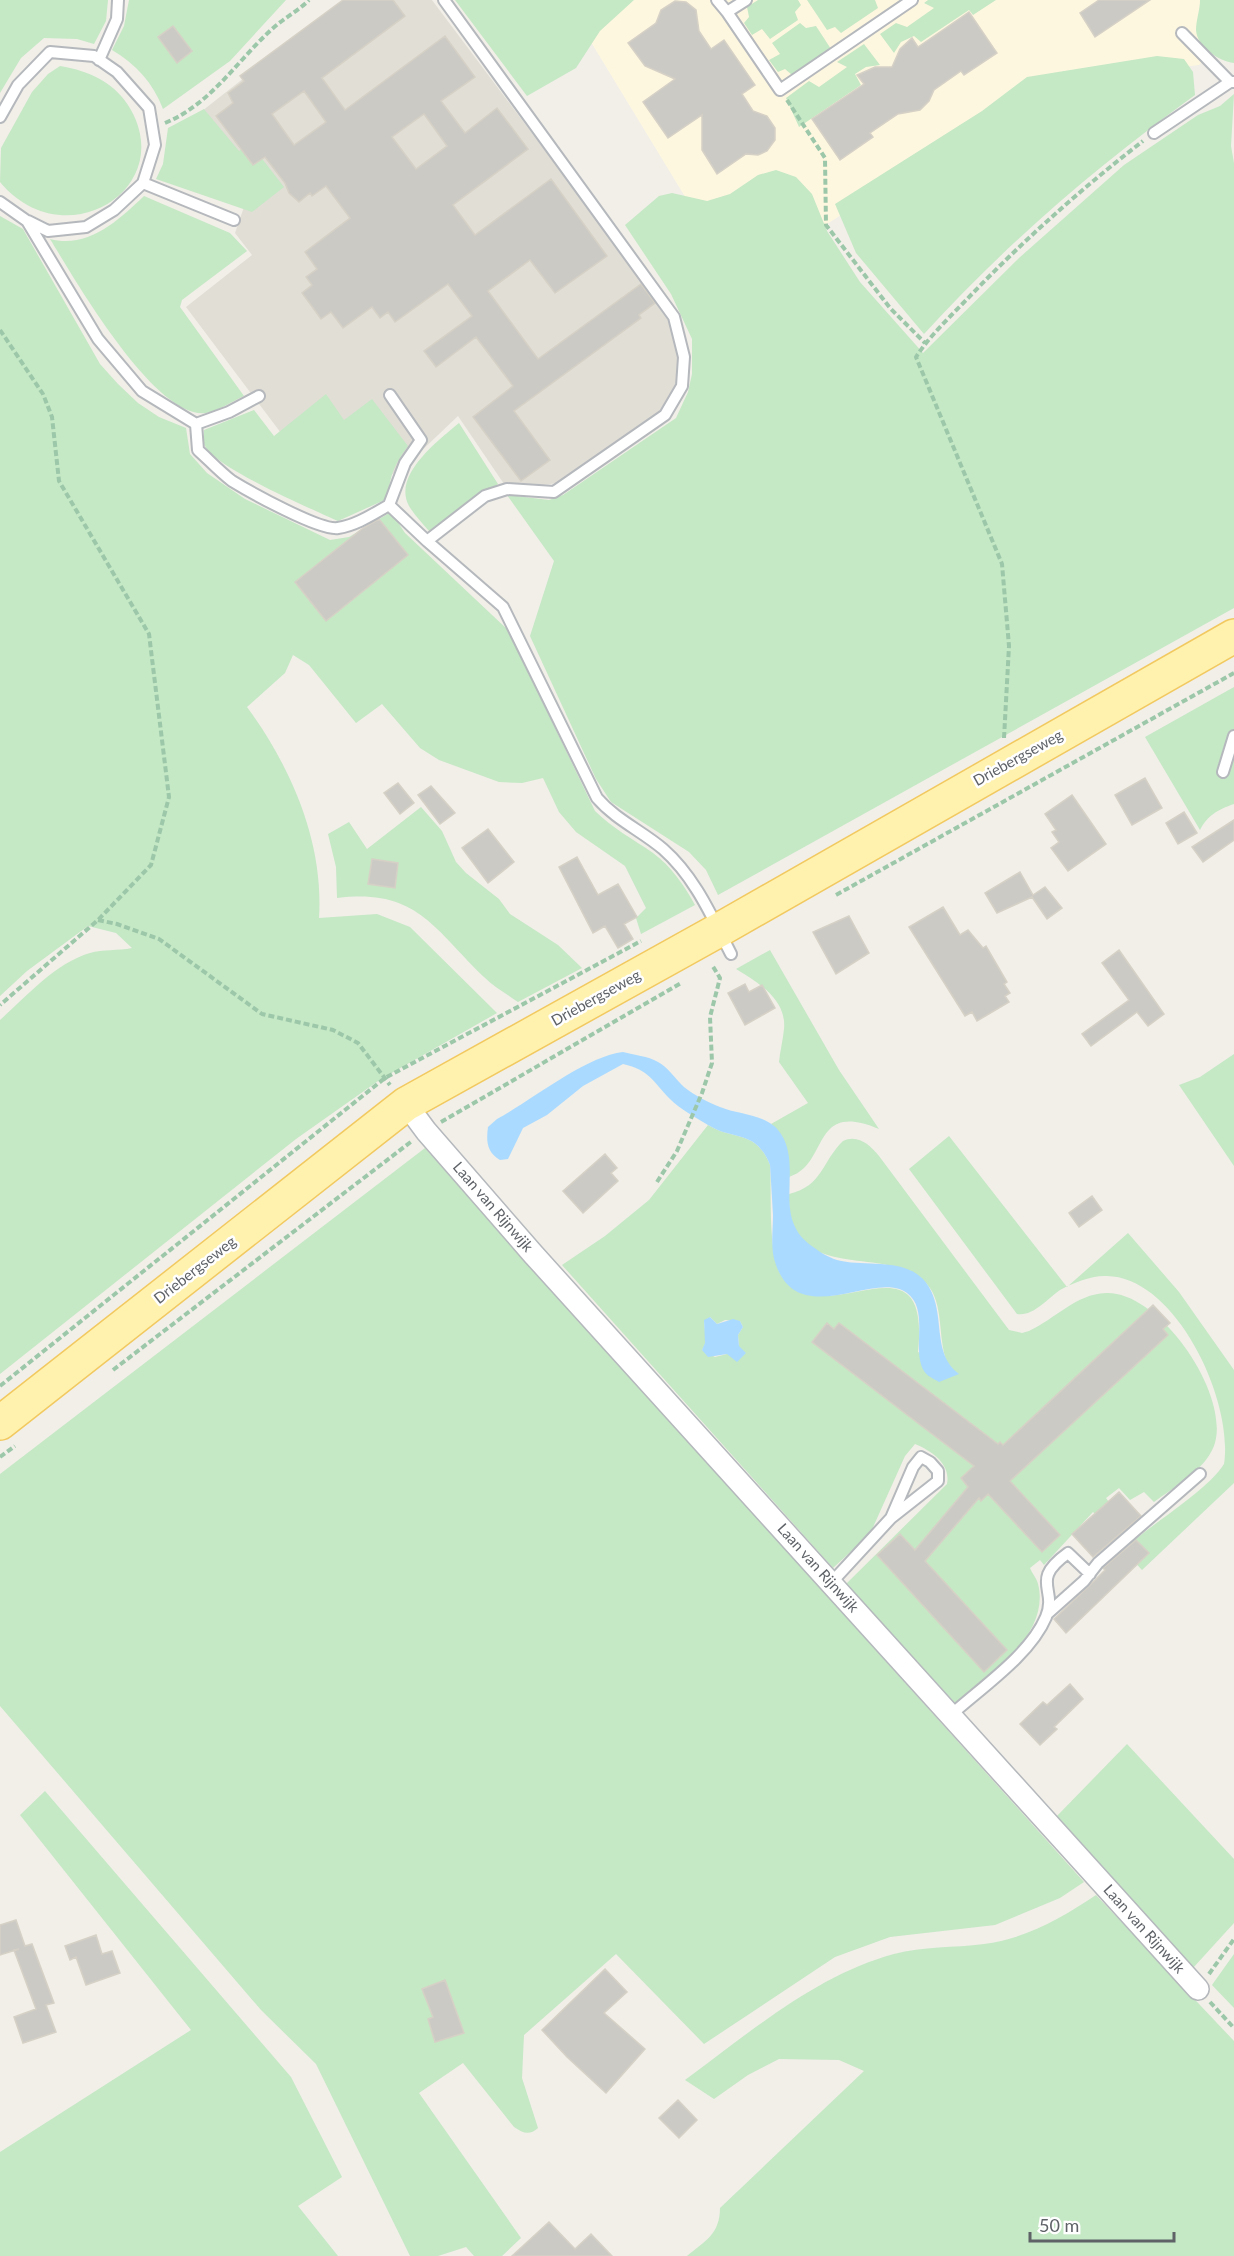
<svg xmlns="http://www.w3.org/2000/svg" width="1234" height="2256" font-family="Lato,sans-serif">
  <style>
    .commercial { fill: #fef7e0 }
    .education { fill: #e1ded6 }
    .green { fill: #c5e8c5; fill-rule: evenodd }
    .water { fill: #aadaff }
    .building { fill: #cccac5; stroke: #d6d1c6; stroke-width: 1.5; fill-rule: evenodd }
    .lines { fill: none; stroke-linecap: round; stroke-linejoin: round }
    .lane-casing { stroke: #b5b8bc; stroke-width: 14 }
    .street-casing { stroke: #b5b8bc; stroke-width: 24 }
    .primary-casing { stroke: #f2c960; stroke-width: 36 }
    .path { stroke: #9cc7a9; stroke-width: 4; stroke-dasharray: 6 3; stroke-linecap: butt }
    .lane { stroke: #fff; stroke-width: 10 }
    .street { stroke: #fff; stroke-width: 21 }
    .primary { stroke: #fff2af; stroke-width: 33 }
    .labels { text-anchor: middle; stroke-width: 5; stroke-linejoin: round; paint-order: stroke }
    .street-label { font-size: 15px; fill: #5f6368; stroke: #fff }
  </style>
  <rect width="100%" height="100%" fill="#f1efe8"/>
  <path class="commercial" d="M618,0H1213L1216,46L1199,65L1047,85L819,229L698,218L583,29Z"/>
  <path class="education" d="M343,0H432L669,316L679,355L677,385L658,417L558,483L541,485L504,484L458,416L417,455L342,514L186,307L252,255L235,233L244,207L183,126Z"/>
  <path class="green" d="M0,0H108L106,21L94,44L77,39L44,38L21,58L0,93Z
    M129,0H286L230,61L163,109C153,83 136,64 112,50L124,26Z
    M455,0H634L600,31L576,68L527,96Z
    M758,0H798L801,5L795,12L798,20L770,39L762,29L752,35L744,23L749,17L747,7Z
    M807,0H875L878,8L841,33L835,27L827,30Z
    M928,0H996L973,15L969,10L921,42L914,36L901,42L894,53L880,34L896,23L907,27L934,8L924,3Z
    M1200,0H1234V63C1219,61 1197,47 1196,30C1196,20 1200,10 1200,0Z
    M800,23L806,28L816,26L831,49L792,75L785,69L778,72L769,60L780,54L772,43Z
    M864,44L880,65L866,67L855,74L861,85L799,127L786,98L809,81L819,87L847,67L837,62Z
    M1157,56L1184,59L1193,72L1195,95C1097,166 1006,244 924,334L856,253L835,204L982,111L1027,77Z
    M60,66C90,71 116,83 131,110C176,191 63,258 0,182L1,148L32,92L48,74Z
    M1234,94L1231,146L1234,163V608L718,895L706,870L689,852L611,802L596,779L530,636L554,561L507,495L549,500L563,495L676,418L688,392L692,374V339L671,294L625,225L659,196L672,193L707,201L730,194L758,175L776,170L796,177L812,194L827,231L860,282L923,353L1019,258L1124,165L1198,115L1220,106Z
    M204,109L239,151L250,143L284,187L252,212L156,179L163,164L168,128Z
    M144,196L230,233L247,251L182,300L180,307L244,396C233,401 218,411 206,413C155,420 74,278 50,239C88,249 119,220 144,196Z
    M0,216L23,229L100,364L118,384L138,403L159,417L186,428L190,454L207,473L245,499L330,540L349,537L391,512L405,533L508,630L595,811C612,828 633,839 653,853C671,866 684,885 695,905L641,934L636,918L646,908L625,866L576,832L559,812L543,778L522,783L499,782L439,760L420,748L382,704L356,723L309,665L293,655L285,673L247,707C291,767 324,842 319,918L377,914L410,927L497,1013L381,1079L296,1139L0,1374V1020C26,997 55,963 90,953C103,949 118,951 132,948L116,933L88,926L27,971L0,996Z
    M326,394L344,420L372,399L408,446C396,462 388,477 389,498L338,521C314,510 212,467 204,444C203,441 204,434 204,430L254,410L274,436Z
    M459,423L498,484L430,532C423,524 415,516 409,506C392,475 439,440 459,423Z
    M1234,687V804C1217,810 1208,815 1200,830L1145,737Z
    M421,807L442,831L456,862L466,873L499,899L510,914L558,945L582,968L518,1002C507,994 494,987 484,977C434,929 417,888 337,898L336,867L328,834L349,822L367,849Z
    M770,950L839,1070L879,1129C810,1100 830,1164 789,1177C789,1155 788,1138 771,1124L808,1103L779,1062C780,1051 783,1040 784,1029C787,1000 758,982 736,969Z
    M1234,1054V1166L1179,1085L1200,1077Z
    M708,1125C733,1141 756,1129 770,1165C772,1192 767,1258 783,1278C826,1335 931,1226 918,1352L949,1366C936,1342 946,1304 926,1283C887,1242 786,1288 789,1194C823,1186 822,1161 843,1141C858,1134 870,1145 879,1156L1009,1330L1022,1333L1029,1331C1055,1319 1076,1294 1106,1293C1160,1291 1232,1396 1214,1446C1204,1471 1174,1487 1154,1502L1144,1492L1130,1500L1119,1488L1106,1498L1117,1513L1105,1524L1093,1512L1044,1565L1040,1560L1030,1568C1032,1573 1037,1579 1038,1584C1051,1633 989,1679 956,1704L846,1584L947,1484C951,1464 932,1451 915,1444L905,1456L870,1534L833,1568L562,1265L605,1236L649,1200ZM710,1317L717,1324L725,1320L740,1321L743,1327L738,1335L739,1346L727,1354L715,1357L702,1350L706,1343L704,1321Z
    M949,1136L1067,1287L1128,1233L1179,1292L1234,1370V1483L1142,1570L1129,1556L1131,1543C1155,1522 1209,1489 1224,1464C1234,1401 1176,1277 1107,1276C1092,1275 1073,1283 1060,1290C1048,1298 1033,1317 1017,1314L909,1169Z
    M425,1148L1084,1882L1060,1898L995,1925L890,1937L835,1957L704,2044L616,1954L524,2035L522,2078L538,2128C529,2136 523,2133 514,2127L463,2063L419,2093L521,2238L502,2256H474L466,2247L438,2256H410L316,2064L261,2010L0,1706V1474Z
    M1127,1744L1234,1859V1923L1193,1968L1057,1816Z
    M45,1791L291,2077L342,2177L298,2206L338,2256H0V2152L191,2030L20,1815Z
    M1096,1895L1234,2041V2256H687C705,2241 720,2234 720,2208L864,2071L839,2060L779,2059L748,2075L714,2099L685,2080C749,2033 816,1975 894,1954C923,1946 954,1948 984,1944C1025,1939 1062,1918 1096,1895Z
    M1234,1954V2008L1212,1985Z"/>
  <path class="water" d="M623,1052C634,1055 648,1056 658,1062C668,1067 676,1080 684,1087C694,1095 709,1103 720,1107C739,1115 769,1114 781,1134C803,1168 772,1215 809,1244C817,1250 827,1257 837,1260C866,1268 910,1255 929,1287C946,1316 931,1353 959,1374L939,1382C934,1379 927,1376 924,1371C911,1349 930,1310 907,1293C875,1269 800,1331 776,1265C770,1250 773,1231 773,1215C772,1198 771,1182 770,1165C756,1129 733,1141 708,1125C695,1117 680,1109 670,1099C652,1081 650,1070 623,1064L583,1086L547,1115L523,1128L508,1159L500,1160C487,1152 486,1142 488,1127L497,1119C532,1100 586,1056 623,1052Z
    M710,1317L717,1324L733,1319L740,1321L743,1327L738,1335L739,1346L746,1353L737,1362L727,1354L708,1357L702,1350L705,1343L704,1320Z"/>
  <path class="building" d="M343,0H393L405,16L322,78L345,110L445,36L475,77L441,101L465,133L497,108L528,149L453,205L475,235L551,179L607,256L555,293L530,260L488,291L538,359L641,284L655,303L639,315L641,318L514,411L550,460L521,481L473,417L513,386L476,337L436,367L424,351L472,316L448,284L395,322L388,312L380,318L372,307L343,328L331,312L321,319L302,293L312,285L306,277L317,269L305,252L350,218L326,186L312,196L310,193L299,202L289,193L285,183L265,157L253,165L216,116L233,103L228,93L244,81L240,76ZM304,91L326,122L294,145L272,114ZM424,114L447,146L416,169L392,137Z
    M1099,0H1150L1095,37L1080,13Z
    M675,1L686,2L696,10L699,31L711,49L724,40L755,85L742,94L753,111L767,116L775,128V140L767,151L758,155L746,154L717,174L702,150V115L668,138L643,102L675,79L645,66L628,43L656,23L661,10Z
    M969,12L997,53L964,75L961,71L934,90L929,101L920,110L898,114L870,133L873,137L840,160L812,119L864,84L857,75L875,67H892L900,49L912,38L918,47Z
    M173,26L192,51L177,63L158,37Z
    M379,519L408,555L326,621L295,582L363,528Z
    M1145,778L1162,808L1132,825L1115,795Z
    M398,783L414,803L400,814L384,793Z
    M431,786L455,813L440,824L418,795Z
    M1072,795L1106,844L1068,871L1051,848L1059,842L1052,832L1056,830L1045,814Z
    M1184,812L1197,833L1178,844L1166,823Z
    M1234,820V840L1203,862L1192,847Z
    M488,829L514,862L488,883L462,848Z
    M577,857L598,895L618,884L637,917L624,924L633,939L618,948L605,926L593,933L559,867Z
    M372,859L398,863L395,888L368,884Z
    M1020,872L1033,895L1045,887L1062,908L1047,919L1032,897L997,913L985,893Z
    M943,907L960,935L968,930L983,948L986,946L1007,982L1004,984L1010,993L1005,996L1009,1002L977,1021L972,1012L965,1016L909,927Z
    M849,916L869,953L836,974L813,932Z
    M1119,950L1164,1014L1148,1026L1137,1012L1091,1046L1082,1034L1129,1000L1102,963Z
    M745,984L749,992L762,985L775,1008L745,1025L728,993Z
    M605,1154L617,1168L611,1173L618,1181L583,1213L563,1191Z
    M1092,1196L1102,1210L1079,1227L1069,1213Z
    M1153,1305L1170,1323L1163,1329L1168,1335L1010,1481L1060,1535L1042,1552L988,1494L981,1501L979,1498L925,1561L1007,1650L984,1672L877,1555L900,1534L915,1550L968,1487L961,1478L974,1466L812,1342L827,1323L834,1329L839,1323L998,1444L1000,1442L1003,1445Z
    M1119,1492L1141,1516L1093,1557L1072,1534Z
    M1136,1540L1149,1553L1066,1633L1054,1619L1089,1586L1105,1570L1103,1568Z
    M1070,1684L1083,1699L1054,1727L1057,1729L1040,1745L1020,1724L1043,1702L1047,1705Z
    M16,1920L25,1946L32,1944L54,2003L46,2005L56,2032L23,2043L14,2017L36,2009L14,1950L19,1949L0,1955V1925Z
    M96,1935L102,1954L112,1951L120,1973L86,1985L76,1957L70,1960L65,1946Z
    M605,1969L627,1992L604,2013L645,2049L606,2093L567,2057L542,2030Z
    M445,1980L464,2033L435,2042L428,2019L433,2017L422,1989Z
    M678,2100L697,2120L679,2138L659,2118Z
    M549,2222L575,2249L591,2234L612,2256H512Z"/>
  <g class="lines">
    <defs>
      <path id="lane" d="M717,0L727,12
        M746,0L727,12L780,90L912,0
        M1182,33L1230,82H1234
        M99,60L117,19L118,0
        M0,117L18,85L50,52L94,56L117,72L149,108L155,145L143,183L114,210L86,227L48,231L28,221
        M1154,133L1230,82
        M143,183L234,220
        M0,202L27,221L98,339L142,391L196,424L198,450C209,460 220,472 232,481C250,492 320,531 338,528C357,525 373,514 389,505L427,541L485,496L507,489L554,492L665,415L682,386L684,357L674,317L444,0
        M196,424L229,412L259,396
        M389,505L405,463L421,440L390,395
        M427,541L503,607L597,798C616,820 642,831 663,849C695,877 712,917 731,954
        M1223,772L1234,736
        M831,1583L891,1518L938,1481V1471L930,1462L921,1457L913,1467L891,1518
        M1047,1614L1084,1581L1098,1563L1200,1474
        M951,1715C982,1687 1030,1655 1046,1617C1058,1588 1029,1581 1068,1553L1090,1574"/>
      <path id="street" d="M406,1104L426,1131L533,1254L1198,1989"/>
      <path id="primary" d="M0,1423L406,1104L719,930L1234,636"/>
    </defs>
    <use href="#lane" class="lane-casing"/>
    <use href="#street" class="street-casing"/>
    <use href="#primary" class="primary-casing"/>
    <path class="path" d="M787,100L825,158L826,225L890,308L925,343
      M165,123C211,104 236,62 272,29C284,18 298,11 309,0
      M0,330L43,394L52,417L59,481L149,634L169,797L151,865L98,920L0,1005
      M1004,738L1009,646L1002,564L916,357C931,334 952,315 971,295C1024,240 1082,188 1143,141
      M836,895L1234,673
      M98,920L117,924L159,939L262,1014L333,1030L358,1043L390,1085
      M441,1122L681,983
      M657,1182L677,1151L702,1093L712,1063L710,1017L720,978L712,965
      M113,1370L412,1141
      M0,1386L385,1078L641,941
      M0,1457L15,1446
      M1209,1974L1234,1939
      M1210,2002L1234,2028"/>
    <use href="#lane" class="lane"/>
    <use href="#street" class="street"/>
    <use href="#primary" class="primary"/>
  </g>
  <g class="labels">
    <g class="street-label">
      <text transform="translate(1018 758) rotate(-29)" y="5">Driebergseweg</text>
      <text transform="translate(596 998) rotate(-29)" y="5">Driebergseweg</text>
      <text transform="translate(493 1207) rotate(49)" y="5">Laan van Rijnwijk</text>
      <text transform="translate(195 1270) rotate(-38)" y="5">Driebergseweg</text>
      <text transform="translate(818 1568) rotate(48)" y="5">Laan van Rijnwijk</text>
      <text transform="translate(1144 1929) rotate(48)" y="5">Laan van Rijnwijk</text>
    </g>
  </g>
  <path d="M1030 2232v9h144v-9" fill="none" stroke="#5f6368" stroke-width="3"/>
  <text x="1039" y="2232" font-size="18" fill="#5f6368" stroke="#ffffff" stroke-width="4.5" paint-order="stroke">50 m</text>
</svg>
